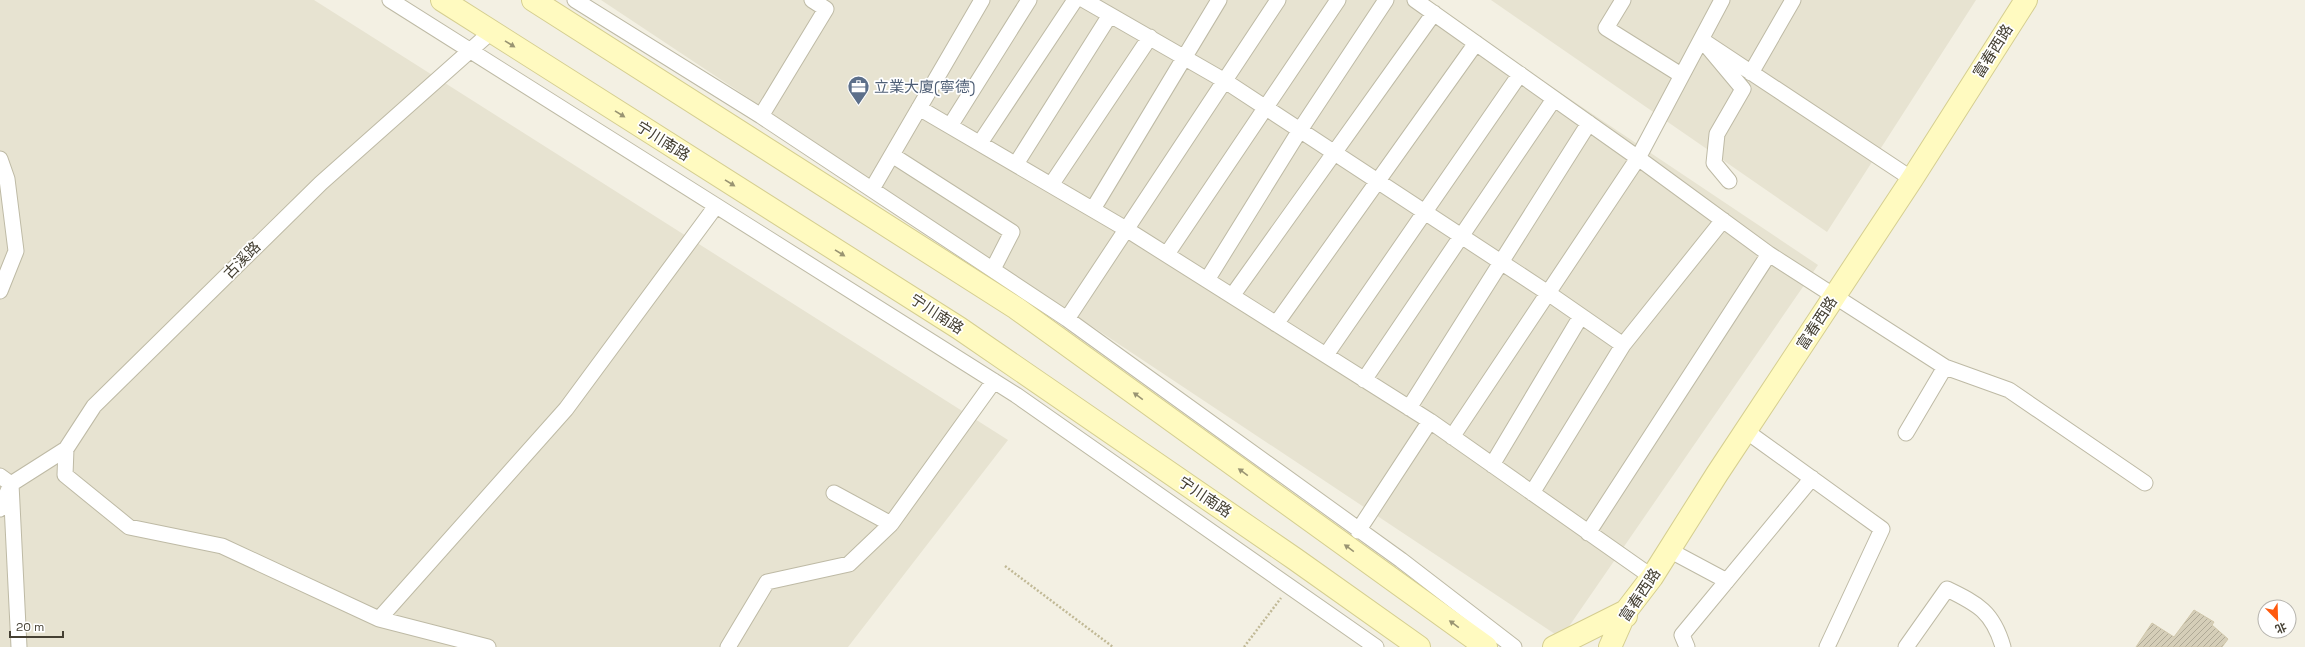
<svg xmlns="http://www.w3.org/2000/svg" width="2305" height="647" font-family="'Space Grotesk','Noto Sans SC',sans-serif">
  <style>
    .residential { fill: #e7e3d1 }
    .building { fill: url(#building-hatch); stroke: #d0c7ab }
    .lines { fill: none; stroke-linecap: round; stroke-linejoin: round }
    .minor-casing { stroke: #bebaa5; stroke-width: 17 }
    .secondary-casing { stroke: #d5ce90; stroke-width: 24 }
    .path { stroke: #c1b996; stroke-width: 2.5; stroke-dasharray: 2 2; stroke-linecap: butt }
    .minor { stroke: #fff; stroke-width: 15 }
    .secondary { stroke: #fffac0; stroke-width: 22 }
    .oneway { fill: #999472 }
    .labels { text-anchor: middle; stroke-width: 3.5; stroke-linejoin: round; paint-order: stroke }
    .street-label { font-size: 15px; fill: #454033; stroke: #fff }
    .service-label { font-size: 15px; fill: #4e5e75; stroke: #fff; text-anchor: start }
  </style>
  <defs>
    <pattern id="building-hatch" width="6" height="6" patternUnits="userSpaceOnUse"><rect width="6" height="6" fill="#d5ceb8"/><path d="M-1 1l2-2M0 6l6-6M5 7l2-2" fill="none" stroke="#afa996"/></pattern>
  </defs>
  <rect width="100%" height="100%" fill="#f3f0e3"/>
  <path class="residential" d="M0,0H314L1008,440L848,647H0Z
    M601,0H1422L1818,265L1561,638Z
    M1491,0H1976L1827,232Z"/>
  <path class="building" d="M2194,610L2214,622L2212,625L2228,639L2222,647H2136L2152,623L2174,637Z"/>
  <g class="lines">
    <defs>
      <path id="minor" d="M390,0L1016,395L1376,647
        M575,0L761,116L1067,319L1401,560L1514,647
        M1084,0L1225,81L1548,293L1623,345
        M1415,0L1638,158L1769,254L1945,367L2009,390L2145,483
        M1623,0L1606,28L1681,75
        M1751,73L1793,0
        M919,108L1126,229L1430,421L1652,577
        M761,116L826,9L812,0
        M950,126L1029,0
        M980,143L1075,0
        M892,155L1012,232L993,269
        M0,159L7,179L16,251L0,291
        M1016,164L1110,15
        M1729,181L1714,163L1717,134L1743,89L1702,40L1912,179
        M1051,185L1150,37
        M872,189L982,0
        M1093,209L1219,0
        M1167,254L1338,0
        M1207,280L1300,130L1386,0
        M1232,296L1434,13
        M1067,319L1278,0
        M1276,324L1476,43
        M1326,355L1520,74
        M1364,380L1554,99
        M1409,408L1589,123
        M1746,431L1882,529L1827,647
        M1906,433L1945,367
        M1452,437L1638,158L1722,0
        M66,449L65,475L129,527L222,546L379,619L488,647
        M1492,465L1581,316
        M0,476L11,484L66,449L94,406L321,183L491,32
        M1532,493L1623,345L1723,220
        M0,509L11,484L19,647
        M891,524L994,381
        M1358,531L1430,421
        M1588,533L1769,254
        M1669,550L1727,581
        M379,619L566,409L716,206
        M728,647L767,582L849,564L891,524L834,493
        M1687,647L1682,635L1812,478
        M1906,647L1947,589C1978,604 1993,612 2003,647"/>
      <path id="secondary" d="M442,0L959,328L1295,559L1419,647
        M533,0L1016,308L1486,647
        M1554,647L1626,611V616
        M1610,647L1626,611L1652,577L1717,474L1912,179L2026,0"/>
    </defs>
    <use href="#minor" class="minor-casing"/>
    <use href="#secondary" class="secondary-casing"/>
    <path class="path" d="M1005,566L1113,647
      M1244,647L1281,598"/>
    <use href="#minor" class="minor"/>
    <use href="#secondary" class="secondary"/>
  </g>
  <defs><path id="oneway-solid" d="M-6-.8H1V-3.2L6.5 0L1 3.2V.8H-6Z"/></defs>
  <g class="oneway">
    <use href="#oneway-solid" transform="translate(510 44) rotate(32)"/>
    <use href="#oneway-solid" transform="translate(620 114) rotate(32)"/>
    <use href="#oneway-solid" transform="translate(730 183) rotate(32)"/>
    <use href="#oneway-solid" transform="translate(840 253) rotate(32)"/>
    <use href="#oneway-solid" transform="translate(1138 396) rotate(-144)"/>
    <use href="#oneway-solid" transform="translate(1243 472) rotate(-144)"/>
    <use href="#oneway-solid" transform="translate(1349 548) rotate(-144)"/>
    <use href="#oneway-solid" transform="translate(1454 624) rotate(-144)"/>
  </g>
  <defs>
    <symbol id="office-pin" viewBox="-11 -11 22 30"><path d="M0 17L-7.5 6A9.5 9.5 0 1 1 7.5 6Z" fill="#5c6f8a" stroke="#fff"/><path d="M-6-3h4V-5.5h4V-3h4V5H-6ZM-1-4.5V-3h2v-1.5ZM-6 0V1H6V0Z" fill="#fff"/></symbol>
  </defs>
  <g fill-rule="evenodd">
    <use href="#office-pin" x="846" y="74" width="25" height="34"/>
  </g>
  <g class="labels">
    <g class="street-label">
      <text transform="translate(1993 51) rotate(-58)" y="5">富春西路</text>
      <text transform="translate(663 141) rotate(32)" y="5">宁川南路</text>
      <text transform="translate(242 260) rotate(-45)" y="5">古溪路</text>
      <text transform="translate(937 314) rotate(33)" y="5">宁川南路</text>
      <text transform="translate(1817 323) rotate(-57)" y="5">富春西路</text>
      <text transform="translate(1205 497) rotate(34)" y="5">宁川南路</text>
      <text transform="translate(1640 595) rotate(-56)" y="5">富春西路</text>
    </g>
    <g class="service-label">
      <text x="874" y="92">立業大廈(寧德)</text>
    </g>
  </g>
  <g transform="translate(2277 619) rotate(157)"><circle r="19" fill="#ffffff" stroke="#b5b3ad"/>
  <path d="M0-3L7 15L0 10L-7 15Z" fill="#ff590d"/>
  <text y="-6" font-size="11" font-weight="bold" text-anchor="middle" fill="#454033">北</text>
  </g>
  <path d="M10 631v6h53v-6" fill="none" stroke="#454033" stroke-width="2"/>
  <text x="16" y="631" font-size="12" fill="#454033" stroke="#ffffff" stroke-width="3" paint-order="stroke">20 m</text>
</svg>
